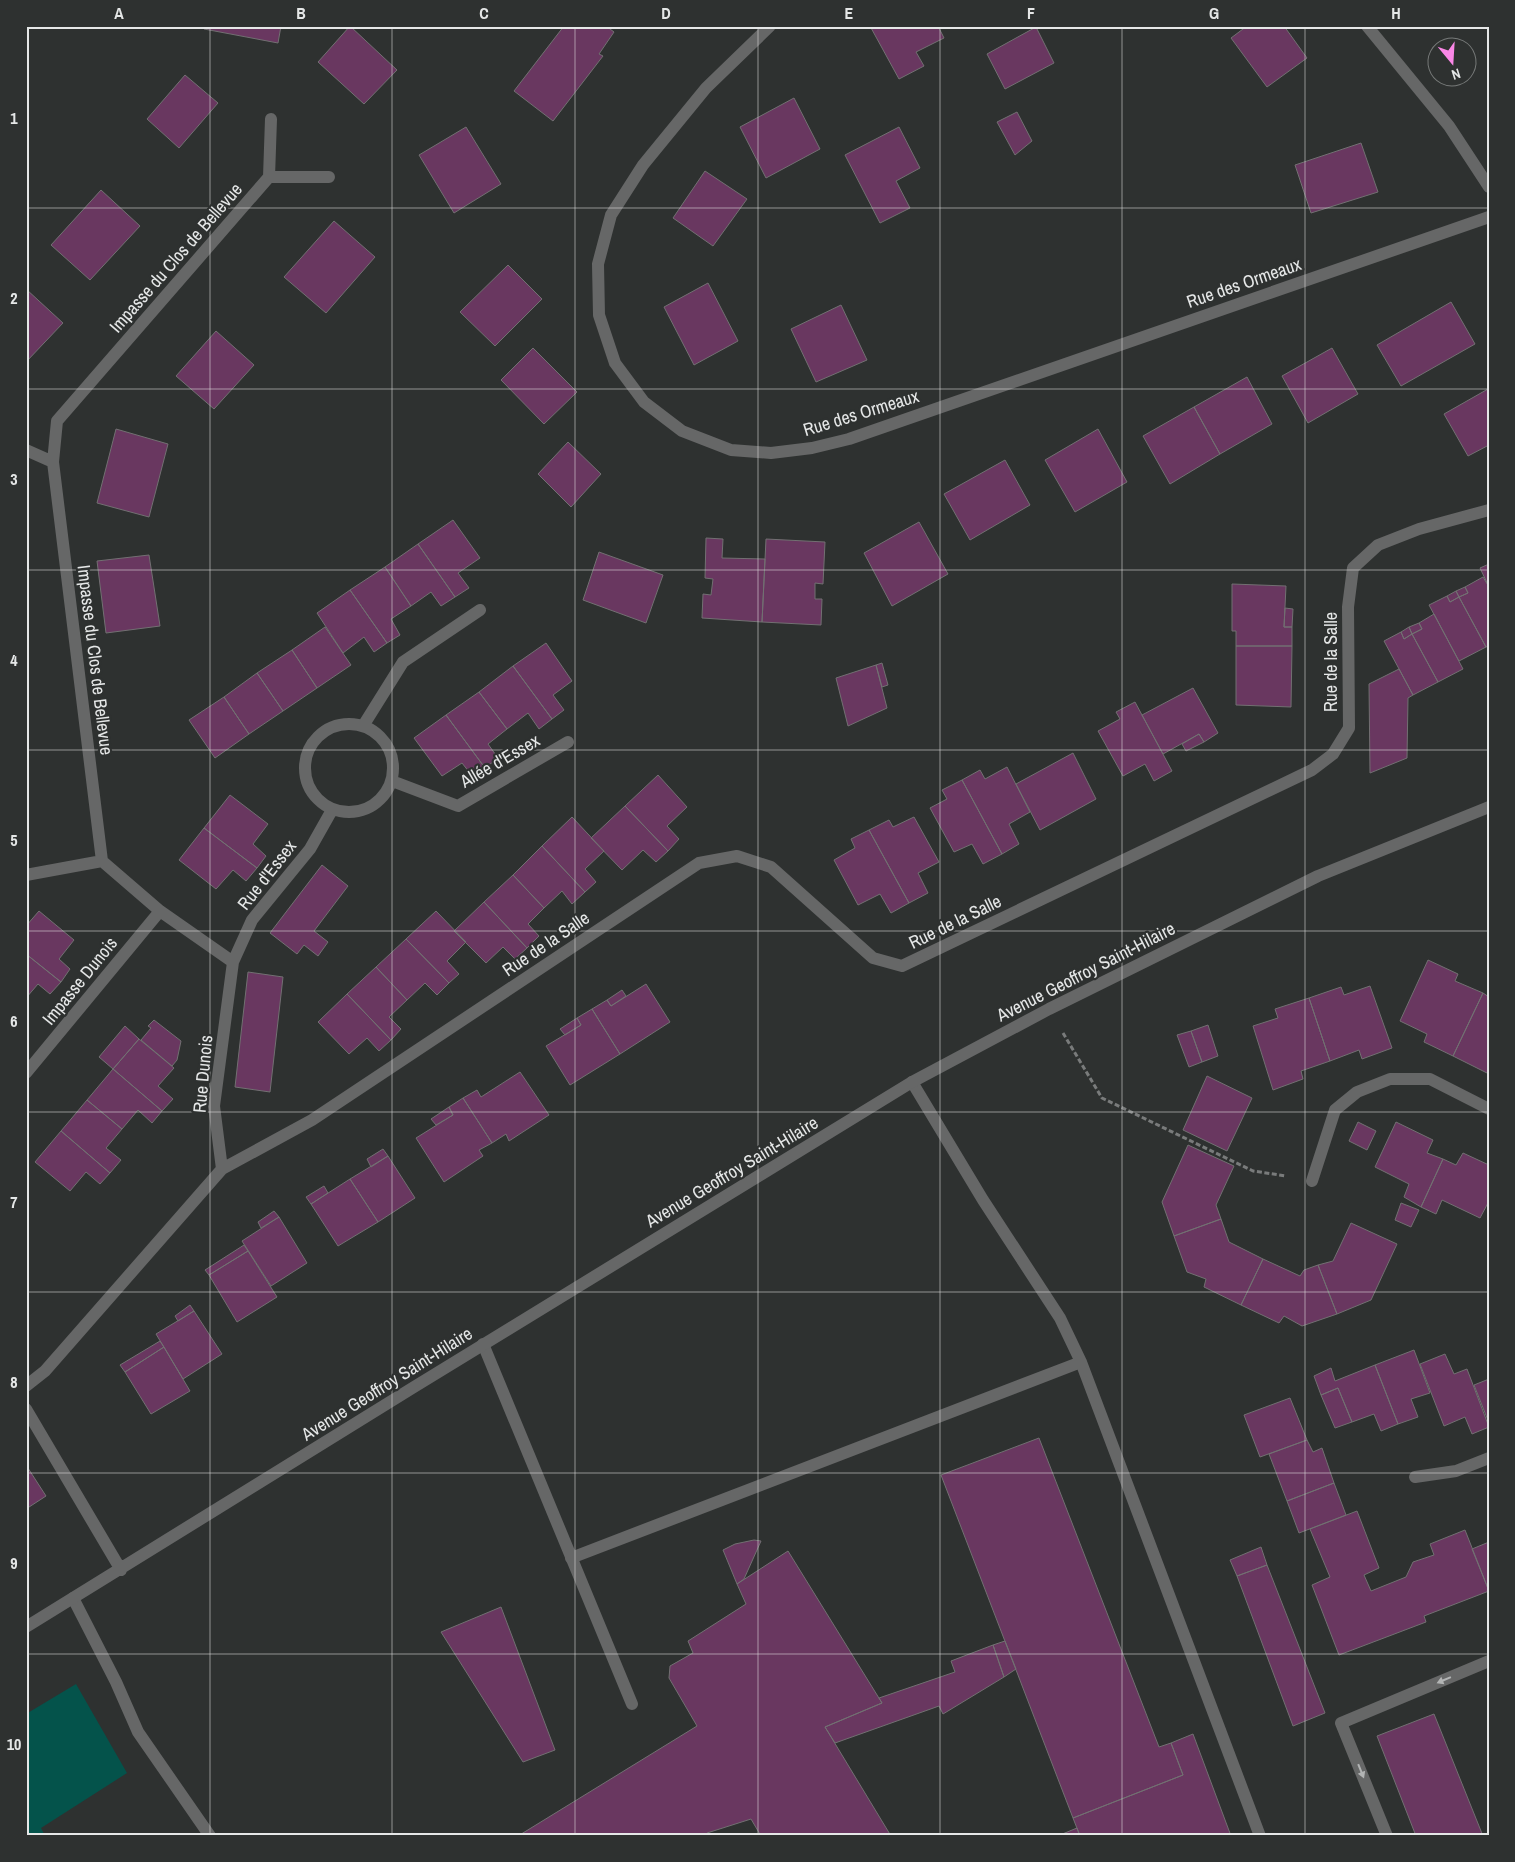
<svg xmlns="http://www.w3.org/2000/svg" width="1515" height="1862" font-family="'Archivo Narrow',sans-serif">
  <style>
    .green { fill: #04534b }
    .building { fill: #693760; stroke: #727072 }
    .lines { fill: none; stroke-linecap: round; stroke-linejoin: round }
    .path { stroke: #797b7b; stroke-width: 3; stroke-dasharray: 5 2.5; stroke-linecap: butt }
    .service { stroke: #666767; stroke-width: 12 }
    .minor { stroke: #666767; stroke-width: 12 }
    .oneway { fill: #b2b4b4 }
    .grid { fill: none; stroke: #e5e7e7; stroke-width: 1; stroke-opacity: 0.55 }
    .labels { text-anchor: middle; stroke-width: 4.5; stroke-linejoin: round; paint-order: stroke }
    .street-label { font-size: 18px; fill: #e5e7e7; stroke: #2e3130 }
    .neatline { fill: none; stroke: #e5e7e7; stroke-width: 2 }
    .grid-label { font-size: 16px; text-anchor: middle; font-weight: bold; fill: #e5e7e7 }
  </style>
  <rect width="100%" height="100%" fill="#2e3130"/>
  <path class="green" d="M76,1684L127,1773L41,1828L45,1836H26V1714Z"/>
  <path class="building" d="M204,26H281L278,43L204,29Z
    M350,26L397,70L364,104L318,62Z
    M564,26H606L614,32L599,54L603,56L553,121L514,91Z
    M870,26H938L944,38L916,52L924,66L899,79Z
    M1247,26H1284L1307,58L1267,87L1231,38Z
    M1036,27L1054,63L1005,89L987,54Z
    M185,75L218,103L179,148L147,119Z
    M794,98L820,149L766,178L740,127Z
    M1017,112L1032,141L1015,155L997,122Z
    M466,127L501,184L454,213L419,155Z
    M899,127L920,168L896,181L910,208L880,223L845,155Z
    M1361,143L1378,192L1311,213L1295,165Z
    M705,171L747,199L713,246L673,218Z
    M101,190L140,226L90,280L51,245Z
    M334,221L375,257L326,313L284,277Z
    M508,265L542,299L495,346L460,312Z
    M708,283L738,341L694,365L664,307Z
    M26,289L63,323L26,362Z
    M1451,302L1475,344L1401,386L1377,345Z
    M841,305L867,360L816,382L791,329Z
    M216,331L254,365L214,409L176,376Z
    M533,348L577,392L544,424L501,380Z
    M1332,348L1358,394L1308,423L1282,376Z
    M1247,377L1272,424L1220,454L1194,407Z
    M1488,389L1489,445L1468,456L1444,414Z
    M1194,407L1220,454L1170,484L1143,436Z
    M116,429L168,444L149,517L97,503Z
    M1098,429L1127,482L1075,512L1045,460Z
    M568,442L601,474L571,507L538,474Z
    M1005,460L1030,505L970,540L944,494Z
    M453,520L480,558L458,573L469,588L455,597L418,544Z
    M919,522L948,574L892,606L864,553Z
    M706,538L723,539L722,558L765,559L762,622L702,618L703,594L711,595L713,579L705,578Z
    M766,539L825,542L823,584L815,583V599H822L821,625L762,622Z
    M418,544L455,597L441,606L431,592L411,606L385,567Z
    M599,552L663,575L646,623L583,600Z
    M149,555L160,626L106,633L97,561Z
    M1489,564V587L1480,568Z
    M385,567L411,606L391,619L400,635L387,643L350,590Z
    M1483,577L1489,587V646L1486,647L1459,597L1468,593L1465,587Z
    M1232,584L1286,586L1284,627H1292V646H1236V631H1232Z
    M1465,587L1468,593L1459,597L1456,591Z
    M350,590L387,643L374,652L364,637L343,653L317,613Z
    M1456,591L1459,597L1450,602L1447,596Z
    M1447,596L1450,602L1459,597L1486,647L1459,661L1429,605Z
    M1285,608L1293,609L1292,627H1284Z
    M1434,614L1463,669L1438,682L1412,634L1422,629L1419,623Z
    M1419,623L1422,629L1412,634L1409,627Z
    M325,627L351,665L317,688L292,650Z
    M1409,627L1412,634L1404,639L1401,632Z
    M1401,632L1404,639L1412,634L1438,682L1413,695L1384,641Z
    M546,643L572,681L553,695L564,710L552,719L513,666Z
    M1236,646H1292L1291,707L1236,705Z
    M292,650L317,688L283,711L257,673Z
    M882,663L888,685L882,687L876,665Z
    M876,665L887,708L848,726L836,678Z
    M513,666L552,719L539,729L528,713L507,729L479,692Z
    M1399,669L1413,695L1408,698L1407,758L1370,773L1369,684Z
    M257,673L283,711L249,734L224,697Z
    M1193,688L1218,733L1204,742L1199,734L1163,754L1142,715Z
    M479,692L507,729L488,744L498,758L485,768L446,715Z
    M224,697L249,734L215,758L189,720Z
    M1135,702L1172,771L1154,781L1145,764L1123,776L1098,731L1120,719L1116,712Z
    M446,715L485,768L473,777L462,763L442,776L414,738Z
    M1199,734L1204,742L1186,751L1182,744Z
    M1073,753L1096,799L1040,830L1016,784Z
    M1007,767L1030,812L1009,824L1019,844L1002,854L962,780L980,770L985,779Z
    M658,775L687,807L667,826L679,839L668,851L625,806Z
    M962,780L1002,854L983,864L972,844L954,852L930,808L947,799L942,790Z
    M230,795L268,824L253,844L266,856L257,868L204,828Z
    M625,806L668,851L656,862L643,850L622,870L591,838Z
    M572,817L604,851L585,869L596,882L585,892L542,846Z
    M914,817L939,862L918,873L928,893L909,903L869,830L889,820L893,827Z
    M204,828L257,868L246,881L233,870L216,889L179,860Z
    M869,830L909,903L891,913L880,894L858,905L834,860L855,848L851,839Z
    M542,846L585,892L572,904L562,891L544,908L513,875Z
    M322,865L348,886L314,931L328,942L318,956L304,945L297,954L270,933Z
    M513,875L544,908L528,924L539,936L527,948L484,902Z
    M484,902L527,948L515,959L503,947L486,963L454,931Z
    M39,911L74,940L59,959L70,969L61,982L26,954V926Z
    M436,911L466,942L447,961L459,974L449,983L406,939Z
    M406,939L449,983L437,995L425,983L407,1000L376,967Z
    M26,954L61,982L50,994L38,984L26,998Z
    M1428,960L1458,974L1455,981L1483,993L1453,1056L1424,1042L1427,1034L1400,1021Z
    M376,967L407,1000L389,1017L401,1029L391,1040L347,994Z
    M248,972L283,977L270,1092L235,1087Z
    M646,984L670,1022L620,1054L592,1009L607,1000L611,1006Z
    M1370,986L1392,1048L1362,1059L1359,1050L1330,1061L1309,998L1341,987L1344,995Z
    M622,990L626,996L611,1006L607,1000Z
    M1483,993L1489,997V1074L1453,1056Z
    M347,994L391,1040L379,1051L367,1038L349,1054L318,1022Z
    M1309,998L1330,1061L1301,1071L1303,1079L1273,1090L1253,1026L1278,1018L1275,1009Z
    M592,1009L620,1054L570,1085L546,1046L581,1025L577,1018Z
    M577,1018L581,1025L565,1035L560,1029Z
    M154,1020L181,1041L177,1060L172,1066L141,1040L151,1028L148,1026Z
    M1208,1025L1218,1056L1202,1062L1191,1031Z
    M125,1026L139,1039L113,1069L99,1057Z
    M1191,1031L1202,1062L1189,1067L1177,1035Z
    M139,1039L174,1068L158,1086L173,1099L162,1111L113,1069Z
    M113,1069L162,1111L152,1123L138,1110L122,1129L87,1100Z
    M520,1072L549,1115L509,1141L506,1134L492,1143L463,1098L477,1090L481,1097Z
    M1207,1076L1252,1098L1227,1151L1183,1130Z
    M463,1098L492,1143L479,1150L483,1156L444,1182L416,1138L453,1115L449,1107Z
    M87,1100L122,1129L106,1148L121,1160L110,1173L61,1131Z
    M449,1107L453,1115L436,1125L431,1119Z
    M1358,1122L1376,1131L1367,1150L1349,1141Z
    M1396,1122L1433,1140L1427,1153L1443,1159L1421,1207L1404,1197L1409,1184L1375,1167Z
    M61,1131L110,1173L100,1184L86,1172L70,1191L35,1162Z
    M1188,1145L1234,1166L1216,1205L1221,1219L1174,1236L1162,1202Z
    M383,1149L388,1156L371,1167L367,1159Z
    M1463,1153L1489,1165V1201L1480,1218L1442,1200L1436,1214L1421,1207L1443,1159L1456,1165Z
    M388,1156L415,1198L378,1222L350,1179Z
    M350,1179L378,1222L338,1246L311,1204Z
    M324,1186L328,1193L311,1204L306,1197Z
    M1401,1203L1419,1210L1411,1227L1395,1220Z
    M274,1211L279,1217L261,1228L258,1222Z
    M279,1217L307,1263L271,1286L242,1241Z
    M1221,1219L1229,1242L1263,1259L1241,1305L1204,1287L1206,1279L1187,1272L1174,1236Z
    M1351,1223L1397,1244L1371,1300L1337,1314L1318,1265L1333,1261Z
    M244,1245L248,1251L209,1275L205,1270Z
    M248,1251L277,1297L237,1322L209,1275Z
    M1263,1259L1300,1276L1304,1270L1318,1265L1337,1314L1302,1326L1284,1316L1279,1323L1241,1305Z
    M190,1305L194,1311L178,1321L175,1316Z
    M194,1311L222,1354L183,1379L156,1334Z
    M160,1341L164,1347L125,1372L120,1365Z
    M164,1347L190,1391L151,1414L125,1372Z
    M1414,1350L1430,1393L1411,1399L1418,1417L1398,1424L1375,1365Z
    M1445,1354L1454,1374L1467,1369L1489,1427L1472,1434L1465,1417L1444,1426L1420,1364Z
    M1375,1365L1398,1424L1381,1431L1374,1414L1352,1422L1338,1388L1321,1395L1314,1376L1331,1368L1335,1381Z
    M1489,1379V1423L1474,1385Z
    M1338,1388L1352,1422L1335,1428L1321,1395Z
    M1290,1398L1307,1440L1260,1457L1244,1415Z
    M1039,1438L1159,1747L1171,1743L1183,1775L1073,1818L941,1475Z
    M1307,1440L1313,1452L1322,1448L1334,1483L1287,1501L1269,1454Z
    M26,1465L46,1496L26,1509Z
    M1334,1483L1346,1515L1299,1533L1287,1501Z
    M1357,1511L1379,1568L1364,1575L1371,1591L1406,1577L1413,1562L1434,1555L1430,1544L1465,1530L1489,1591L1424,1616L1426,1622L1339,1655L1312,1585L1330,1577L1310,1529Z
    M754,1540L761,1541L744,1579L737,1584L723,1550L735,1544Z
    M1489,1542V1591L1472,1549Z
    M1261,1547L1267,1565L1237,1576L1230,1560Z
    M788,1551L882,1703L825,1727L891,1836H761L751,1819L707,1833L709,1836H518L697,1726L669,1678L670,1666L693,1653L688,1641L746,1604L737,1584Z
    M1267,1565L1325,1713L1293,1726L1237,1576Z
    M501,1607L555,1750L523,1762L441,1632Z
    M1005,1641L1016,1669L1004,1677L993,1645Z
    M993,1645L1004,1677L943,1714L939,1706L835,1743L825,1727L882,1703L879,1698L955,1672L951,1661Z
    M1434,1714L1483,1836L1489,1833V1836H1416L1377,1736Z
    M1193,1734L1231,1836H1080L1073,1818L1183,1775L1171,1743Z
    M1077,1828L1080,1836H1060V1835Z"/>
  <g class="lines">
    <path class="path" d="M1063,1033L1102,1098L1253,1171L1286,1176"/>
    <path class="service" d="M912,1082L983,1200L1060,1318L1081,1362L1260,1836
      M483,1344L632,1704
      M571,1558L1081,1362
      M73,1598L116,1682L138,1732L210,1836
      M1387,1836L1341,1723L1489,1661"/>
    <path class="minor" d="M770,26L706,88L643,165L611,215L598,264L599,315L615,363L644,402L682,431L731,450L771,453L812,448L849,439L1489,217
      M1367,26L1449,126L1489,187
      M271,119L269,177H329
      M26,450L53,462
      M305 768a44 44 0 1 1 88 0a44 44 0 1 1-88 0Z
      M363,726L403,662L480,610
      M392,781L458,806L568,742
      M102,861L53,462L57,421L269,177
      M26,875L102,861
      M233,962L252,920L310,849L332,810
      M26,1073L160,911
      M222,1169L312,1120L699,863L737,856L771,867L873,958L902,966L1312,770L1333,754L1349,728L1348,607L1353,568L1378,545L1419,529L1489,510
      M1312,1181L1335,1110L1357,1092L1390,1079H1430L1489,1109
      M26,1386L45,1371L222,1169L214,1106L233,962L160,911L102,861
      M26,1409L121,1570
      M1415,1477L1456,1471L1489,1458
      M26,1627L414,1387L912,1082L1049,1009L1318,876L1489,807"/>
  </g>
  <defs><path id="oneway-solid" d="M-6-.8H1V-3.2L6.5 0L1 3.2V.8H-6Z" transform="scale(1.25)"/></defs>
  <g class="oneway">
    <use href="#oneway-solid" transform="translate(1444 1680) rotate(157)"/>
    <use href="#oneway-solid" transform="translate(1361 1771) rotate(68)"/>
  </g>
  <path class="grid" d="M210,26V1836M392,26V1836M575,26V1836M758,26V1836M940,26V1836M1122,26V1836M1305,26V1836M26,208H1489M26,389H1489M26,570H1489M26,750H1489M26,931H1489M26,1112H1489M26,1292H1489M26,1473H1489M26,1654H1489"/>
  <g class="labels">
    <g class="street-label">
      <text transform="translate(176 258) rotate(-49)" y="6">Impasse du Clos de Bellevue</text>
      <text transform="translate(1244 283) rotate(-19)" y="6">Rue des Ormeaux</text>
      <text transform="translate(861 413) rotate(-17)" y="6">Rue des Ormeaux</text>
      <text transform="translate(95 660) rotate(83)" y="6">Impasse du Clos de Bellevue</text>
      <text transform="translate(1331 662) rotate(-90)" y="6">Rue de la Salle</text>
      <text transform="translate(500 761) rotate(-30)" y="6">Allée d'Essex</text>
      <text transform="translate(267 875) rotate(-52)" y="6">Rue d'Essex</text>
      <text transform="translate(955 922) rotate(-26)" y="6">Rue de la Salle</text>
      <text transform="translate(546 944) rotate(-34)" y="6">Rue de la Salle</text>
      <text transform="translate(1086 972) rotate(-27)" y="6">Avenue Geoffroy Saint-Hilaire</text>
      <text transform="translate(80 981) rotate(-51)" y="6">Impasse Dunois</text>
      <text transform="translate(203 1074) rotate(-85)" y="6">Rue Dunois</text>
      <text transform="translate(732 1172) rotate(-31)" y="6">Avenue Geoffroy Saint-Hilaire</text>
      <text transform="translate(387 1384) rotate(-32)" y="6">Avenue Geoffroy Saint-Hilaire</text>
    </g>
  </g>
  <rect width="1515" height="1862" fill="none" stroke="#2e3130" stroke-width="55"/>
  <g transform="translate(1452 62) rotate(162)"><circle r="24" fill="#2e3130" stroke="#777a79"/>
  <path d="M0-4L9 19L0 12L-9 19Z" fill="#fa87e6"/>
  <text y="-8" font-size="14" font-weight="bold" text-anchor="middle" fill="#e5e7e7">N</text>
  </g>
  <rect x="28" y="28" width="1460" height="1806" class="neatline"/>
  <g class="grid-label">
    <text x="119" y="19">A</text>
    <text x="301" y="19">B</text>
    <text x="484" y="19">C</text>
    <text x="666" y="19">D</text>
    <text x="849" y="19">E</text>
    <text x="1031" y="19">F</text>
    <text x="1214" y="19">G</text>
    <text x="1396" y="19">H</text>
    <text x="14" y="124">1</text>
    <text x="14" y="304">2</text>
    <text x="14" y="485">3</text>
    <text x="14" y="666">4</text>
    <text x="14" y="846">5</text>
    <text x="14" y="1027">6</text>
    <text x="14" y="1208">7</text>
    <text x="14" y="1388">8</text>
    <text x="14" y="1569">9</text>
    <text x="14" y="1750">10</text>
  </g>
</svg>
